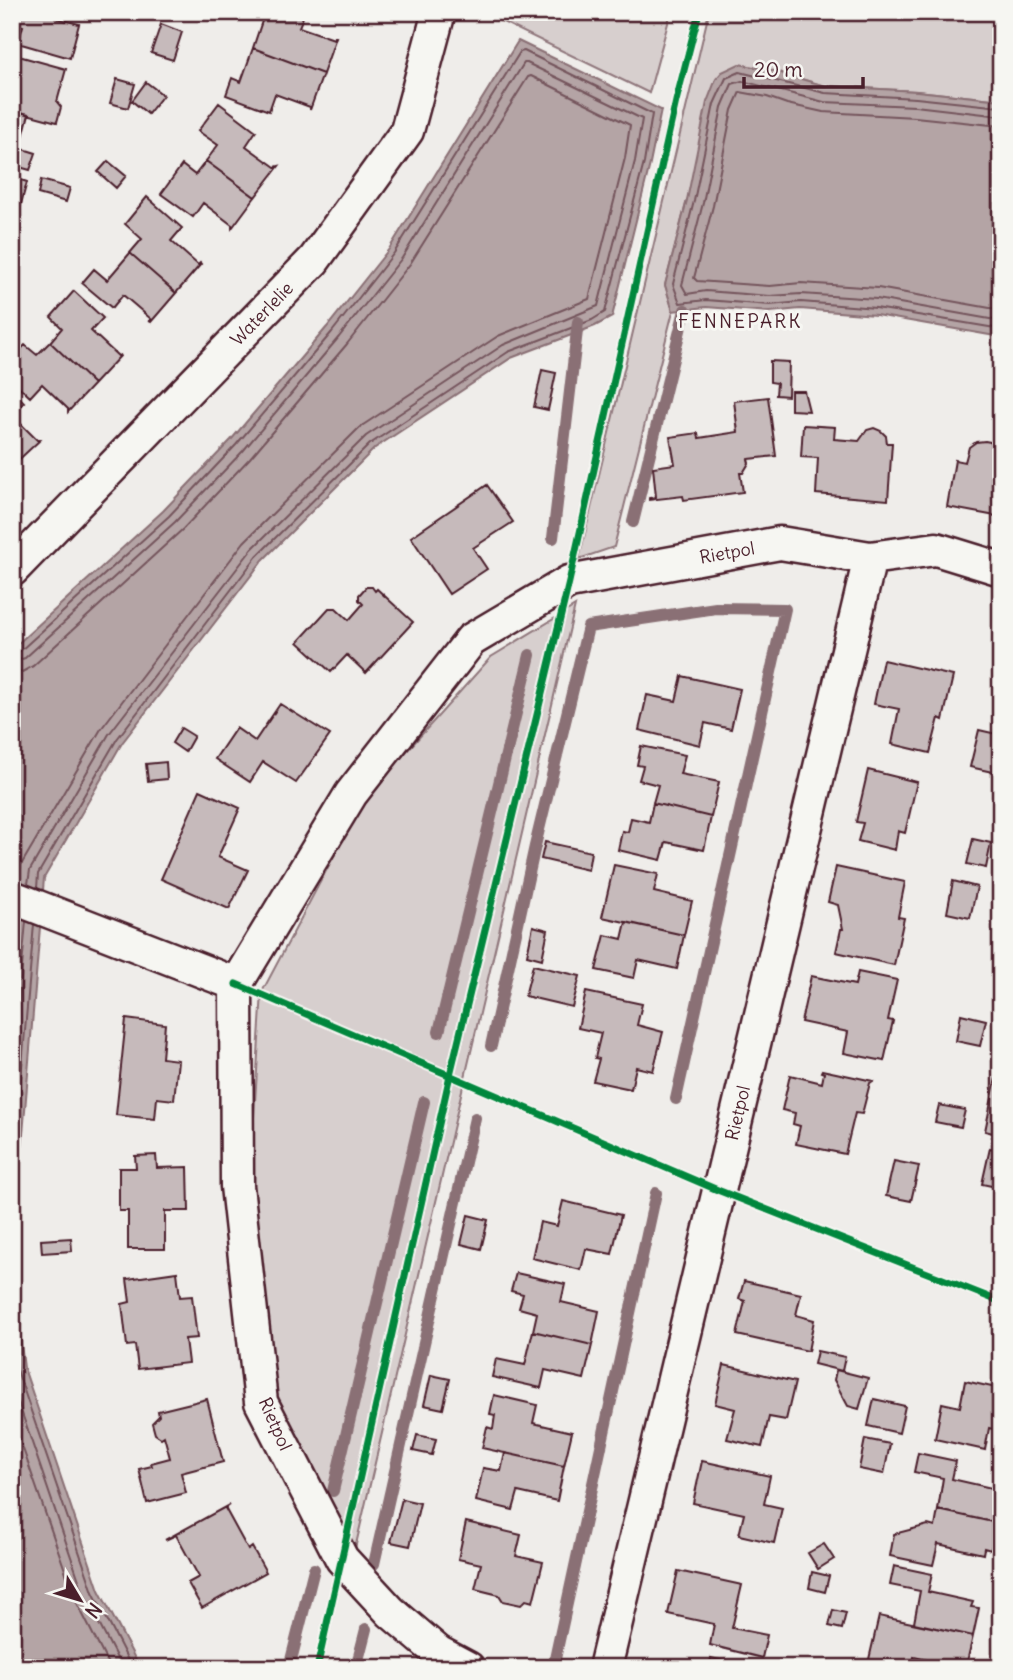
<svg xmlns="http://www.w3.org/2000/svg" width="1013" height="1680" font-family="Delius,sans-serif">
  <style>
    .green { fill: #d7cfce; stroke: #90777c; stroke-width: 2 }
    .water { fill: #b4a4a5; stroke: #8a6f74; stroke-width: 2 }
    .lines { fill: none; stroke-linecap: round; stroke-linejoin: round }
    .shore { stroke: #74545c; stroke-width: 2 }
    .stream { stroke: #8a6f74; stroke-width: 12 }
    .building { fill: #c6babb; stroke: #4a1f2b; stroke-width: 2 }
    .street-casing { stroke: #4a1f2b; stroke-width: 37 }
    .street { stroke: #f6f6f2; stroke-width: 32 }
    .cycleway-casing { stroke: #f6f6f2; stroke-width: 11 }
    .cycleway { stroke: #00873e; stroke-width: 7 }
    .labels { text-anchor: middle; stroke-width: 6; stroke-linejoin: round; paint-order: stroke }
    .street-label { font-size: 18px; fill: #4a1f2b; stroke: #f6f6f2 }
    .neighbourhood-label { font-size: 19px; letter-spacing: 2px; fill: #4a1f2b; stroke: #f6f6f2 }
  </style>
  <rect width="100%" height="100%" fill="#efedea"/>
  <filter id="ink" filterUnits="userSpaceOnUse"><feTurbulence type="fractalNoise" baseFrequency=".0143" numOctaves="2"/><feDisplacementMap in="SourceGraphic" scale="14" xChannelSelector="R" yChannelSelector="G"/><feConvolveMatrix kernelMatrix="1 2 1 2 8 2 1 2 1" color-interpolation-filters="sRGB"/></filter>
  <g filter="url(#ink)">
    <path class="green" d="M482,12H671L649,93Z
      M709,12H987L1001,18V100L917,91L825,86L774,71L687,200L665,285L673,311L614,547L579,559Z
      M575,606L354,1553L277,1410L248,1212L262,992L364,799L491,657Z"/>
    <path class="water" d="M518,41L661,110L650,164L612,317L595,326L511,358L375,448L263,560L122,743L44,878L12,1269V649L163,511L231,440L327,327L389,249Z
      M739,64L774,71L825,86L917,91L1001,100V337L876,315L800,309L770,312L706,307L673,311L665,285L687,200L707,102L716,79L722,72Z
      M12,1271L24,1368L99,1590L140,1668L12,1667Z"/>
    <g class="lines">
      <path class="shore" d="M1001,107L916,98L825,93L740,72L726,78L714,104L694,201L673,284L680,303L706,300L770,305L801,302L876,308L1001,329
        M1001,116L915,106L824,102L742,81L732,84L722,107L703,203L682,285L687,294L706,291L770,296L801,294L877,299L1001,321
        M1001,126L915,117L823,112L787,104L767,97L740,92L732,110L713,206L694,278L697,281L770,286L801,283L878,288L1001,310
        M12,654L20,651L169,516L236,445L332,332L394,253L520,52L524,51L652,114L644,163L605,312L592,320L508,352L370,444L257,556L117,739L38,874L37,888
        M12,662L25,658L175,522L243,451L339,337L402,258L524,63H527L642,119L635,161L598,306L503,345L366,436L252,549L109,734L30,870L28,884
        M12,673L22,672L33,666L183,529L250,458L347,344L410,264L528,77L531,76L630,125L625,158L589,299L498,336L360,427L244,542L101,729L21,865L18,881
        M12,1081L26,921
        M12,1185L34,924
        M12,1332L17,1370L93,1592L132,1668
        M12,1384L84,1595L122,1668
        M12,1417L75,1599L110,1668"/>
      <path class="stream" d="M633,522L685,310
        M553,538L578,322
        M439,1032L530,655
        M491,1046L535,846L588,627L716,608L785,609L676,1099
        M333,1491L424,1102
        M374,1564L475,1118
        M289,1668L314,1569
        M356,1668L366,1629
        M553,1668L656,1193"/>
    </g>
    <path class="building" d="M12,12H58L56,18L79,24L70,58L18,43L23,26L12,24Z
      M257,12H305L299,27L334,39V37H336L323,74L253,48L264,15Z
      M161,24L182,32L173,60L151,53Z
      M253,48L323,74L310,110V107L275,94L269,111L226,95L232,78L241,82Z
      M15,55L66,69L57,102L61,107L57,122L12,110V64Z
      M117,79L135,84L128,108L110,103Z
      M146,82L163,95L148,114L132,101Z
      M219,103L256,131L246,146L275,167L279,166L255,197L206,161L218,145L198,131Z
      M12,110L29,114L20,148L36,153L30,170L12,165Z
      M108,161L126,176L116,188L98,172Z
      M206,161L255,197L232,228V225L203,203L193,217L161,194L182,165L195,175Z
      M12,177L27,182L18,215L12,213Z
      M41,180L70,188L66,202L38,194Z
      M147,197L182,228L171,241L198,265L200,263L201,264L176,293L130,253L142,239L125,224Z
      M130,253L176,293L151,322L149,321L151,319L123,295L112,308L82,283L94,269L107,280Z
      M74,291L103,318L91,331L118,356L121,355L94,384L50,342L62,328L51,317Z
      M50,342L94,384L68,412V409L42,384L30,397L12,380V358L25,345L37,355Z
      M770,361L789,362L788,396L776,395L777,383L770,382Z
      M542,370L556,373L548,410L534,407Z
      M12,390L24,402L12,414Z
      M791,391H804L809,411L791,410Z
      M768,397L776,456L748,459L749,463L743,473H740L743,492L684,500L683,496L649,500V498L656,497L653,467L675,464L670,437L698,433L699,438L738,432L734,401Z
      M12,415L37,440H40L12,466Z
      M803,425L835,427L834,439L859,441L867,430L874,428L881,431L886,436L887,443H892L888,500L816,494L818,458L801,457Z
      M985,441L1001,444V517L947,507L955,460L965,462L969,447L976,442Z
      M487,485L513,522L473,548L487,569L449,594L411,537Z
      M366,587H372L375,591L377,589L413,622L366,673L347,655L331,672L298,642L329,608H336L349,620L363,604L359,600V595Z
      M883,660L953,676L943,720L939,718L930,753L892,744L899,709L874,704Z
      M682,676L740,689L731,729L705,723L700,745L639,730L647,695L676,701Z
      M280,704L330,735L296,783L263,762L250,782L215,759L236,728L255,741Z
      M181,728L194,736L185,752L172,743Z
      M979,730L1001,735V774L970,767Z
      M641,746L685,755L680,774L719,782L711,817L653,803L658,785L639,780L643,766L637,765Z
      M166,762L167,779L148,781L146,764Z
      M868,770L917,782L905,833L898,831L895,850L858,841L863,823L856,822Z
      M200,790L240,808L218,857L248,870L229,909L161,879Z
      M653,803L711,817L704,850L666,842L661,860L618,850L622,831L628,832L631,818L649,822Z
      M973,839L991,843L986,868L967,864Z
      M545,842L591,852L588,870L541,859Z
      M614,865L658,874L654,892L692,901L684,935L602,917Z
      M836,867L905,882L898,917L904,918L894,965L836,952L841,929H843L838,905L828,902Z
      M953,881L977,887L970,918L947,913Z
      M626,922L684,935L677,969L638,960L634,978L596,970L605,935L622,939Z
      M533,926L548,930L542,959L527,955Z
      M533,965L580,976L572,1007L525,996Z
      M858,972L897,980L888,1020L893,1021L884,1061L844,1053L848,1032L801,1022L811,976L855,985Z
      M586,992L642,1004L637,1025L663,1032L653,1071L636,1067L631,1089L593,1081L599,1059L595,1058L601,1033L578,1028Z
      M961,1014L986,1020L980,1046L956,1041Z
      M126,1019L165,1024L162,1058L178,1060L174,1100L157,1098L155,1119L116,1115Z
      M822,1070L873,1081L870,1083L862,1114L855,1113L845,1154L796,1144L800,1126L793,1124L795,1113L782,1110L790,1075L822,1083L824,1073L821,1072Z
      M996,1078L1001,1079V1135L985,1131Z
      M939,1105L965,1110L961,1127L935,1122Z
      M990,1148L1001,1150V1188L982,1184Z
      M156,1155L157,1168L188,1167L189,1211H165V1249H128V1211H119V1168H136L135,1156Z
      M894,1161L919,1166L911,1201L886,1196Z
      M563,1201L621,1215L612,1254L586,1249L581,1270L532,1258L540,1222L557,1226Z
      M468,1215L488,1220L481,1249L461,1244Z
      M71,1238L72,1251L42,1253L41,1240Z
      M177,1272L180,1297L192,1296L197,1338L185,1339L188,1363L138,1369L135,1345L127,1346L122,1304L130,1302L127,1279Z
      M516,1273L565,1284L561,1302L599,1311L592,1345L533,1331L537,1313L519,1308L523,1294L511,1291Z
      M744,1281L801,1294L796,1315L814,1320L808,1351L737,1335L745,1301L739,1299Z
      M533,1331L592,1345L584,1379L545,1370L541,1388L492,1377L496,1359L525,1365Z
      M817,1351L845,1357L842,1371L814,1364Z
      M724,1365L795,1382L786,1420L769,1417L762,1447L727,1439L735,1409L715,1404Z
      M836,1370L868,1378L859,1409L848,1406L834,1380Z
      M431,1375L450,1379L443,1409L424,1405Z
      M965,1381L1001,1389V1431L989,1428L985,1450L935,1439L942,1403L960,1407Z
      M494,1395L537,1405L533,1423L572,1432L564,1466L482,1448L487,1427L493,1429L495,1415L490,1414Z
      M207,1399L223,1462L181,1473L186,1493L147,1503L139,1469L152,1466L151,1463L170,1458L164,1436L161,1438L155,1434L152,1423L159,1416L158,1411Z
      M874,1399L905,1406L899,1433L868,1426Z
      M417,1435L436,1439L432,1455L413,1451Z
      M865,1439L890,1444L884,1474L859,1469Z
      M505,1453L564,1466L557,1501L518,1492L513,1510L476,1501L483,1468L501,1471Z
      M918,1453L956,1461L952,1479L996,1489L995,1494L1001,1495L997,1523L938,1510L943,1478L914,1472Z
      M702,1461L770,1476L764,1504L782,1508L774,1543L739,1535L744,1514L693,1503Z
      M402,1499L420,1503L410,1546L391,1542Z
      M229,1505L225,1508L248,1550L252,1547L266,1572L202,1608L188,1583L199,1577L176,1535L165,1540Z
      M938,1510L997,1523L991,1550L984,1548L983,1554L938,1544L933,1565L890,1556L894,1534L928,1525L935,1527Z
      M466,1522L521,1535L516,1556L543,1562L533,1602L526,1600L521,1605L503,1601L499,1595L475,1589L481,1564L458,1559Z
      M824,1544L834,1559L818,1569L808,1553Z
      M894,1566L932,1574L928,1592L973,1602L971,1607L979,1608L973,1636L914,1623L920,1591L890,1585Z
      M678,1571L742,1585L732,1628L767,1635L762,1658L710,1645L714,1624L668,1614Z
      M812,1572L829,1576L825,1592L809,1588Z
      M833,1610L846,1613L842,1629L829,1626Z
      M879,1616L973,1636L967,1662L960,1661L959,1667L914,1657L912,1668H867Z
      M711,1658L747,1666L746,1668H709Z"/>
    <g class="lines">
      <defs>
        <path id="street" d="M12,570L314,260L407,131L439,12
          M12,897L236,984
          M468,1668L438,1652L391,1612L342,1559L261,1402L237,1186L236,984L351,794L471,640L569,582L780,543L870,558L936,549L1001,569
          M605,1668L870,558"/>
      </defs>
      <use href="#street" class="street-casing"/>
      <use href="#street" class="street"/>
      <defs>
        <path id="cycleway" d="M236,984L720,1191L1001,1302
          M317,1668L450,1075L569,582L676,101L699,12"/>
      </defs>
      <use href="#cycleway" class="cycleway-casing"/>
      <use href="#cycleway" class="cycleway"/>
    </g>
  </g>
  <g class="labels">
    <g class="street-label">
      <text transform="translate(262 314) rotate(-46)" y="6">Waterlelie</text>
      <text transform="translate(727 553) rotate(-10)" y="6">Rietpol</text>
      <text transform="translate(738 1113) rotate(-77)" y="6">Rietpol</text>
      <text transform="translate(275 1424) rotate(66)" y="6">Rietpol</text>
    </g>
    <g class="neighbourhood-label">
      <text x="740" y="328">FENNEPARK</text>
    </g>
  </g>
  <rect width="1013" height="1680" fill="none" stroke="#f6f6f2" stroke-width="42"/>
  <rect x="21" y="21" width="971" height="1638" fill="none" stroke="#4a1f2b" stroke-width="2.5" filter="url(#ink)"/>
  <g transform="translate(80 1600) rotate(128)" stroke="#f6f6f2" stroke-width="5" paint-order="stroke">
  <path d="M0-5L12 26L0 18L-12 26Z" fill="#4a1f2b"/>
  <text y="-10" font-size="19" font-weight="bold" text-anchor="middle" fill="#4a1f2b">N</text>
  </g>
  <path d="M744 77v10h119v-10" fill="none" stroke="#4a1f2b" stroke-width="3.5"/>
  <text x="754" y="77" font-size="21" fill="#4a1f2b" stroke="#f6f6f2" stroke-width="5" paint-order="stroke">20 m</text>
</svg>
